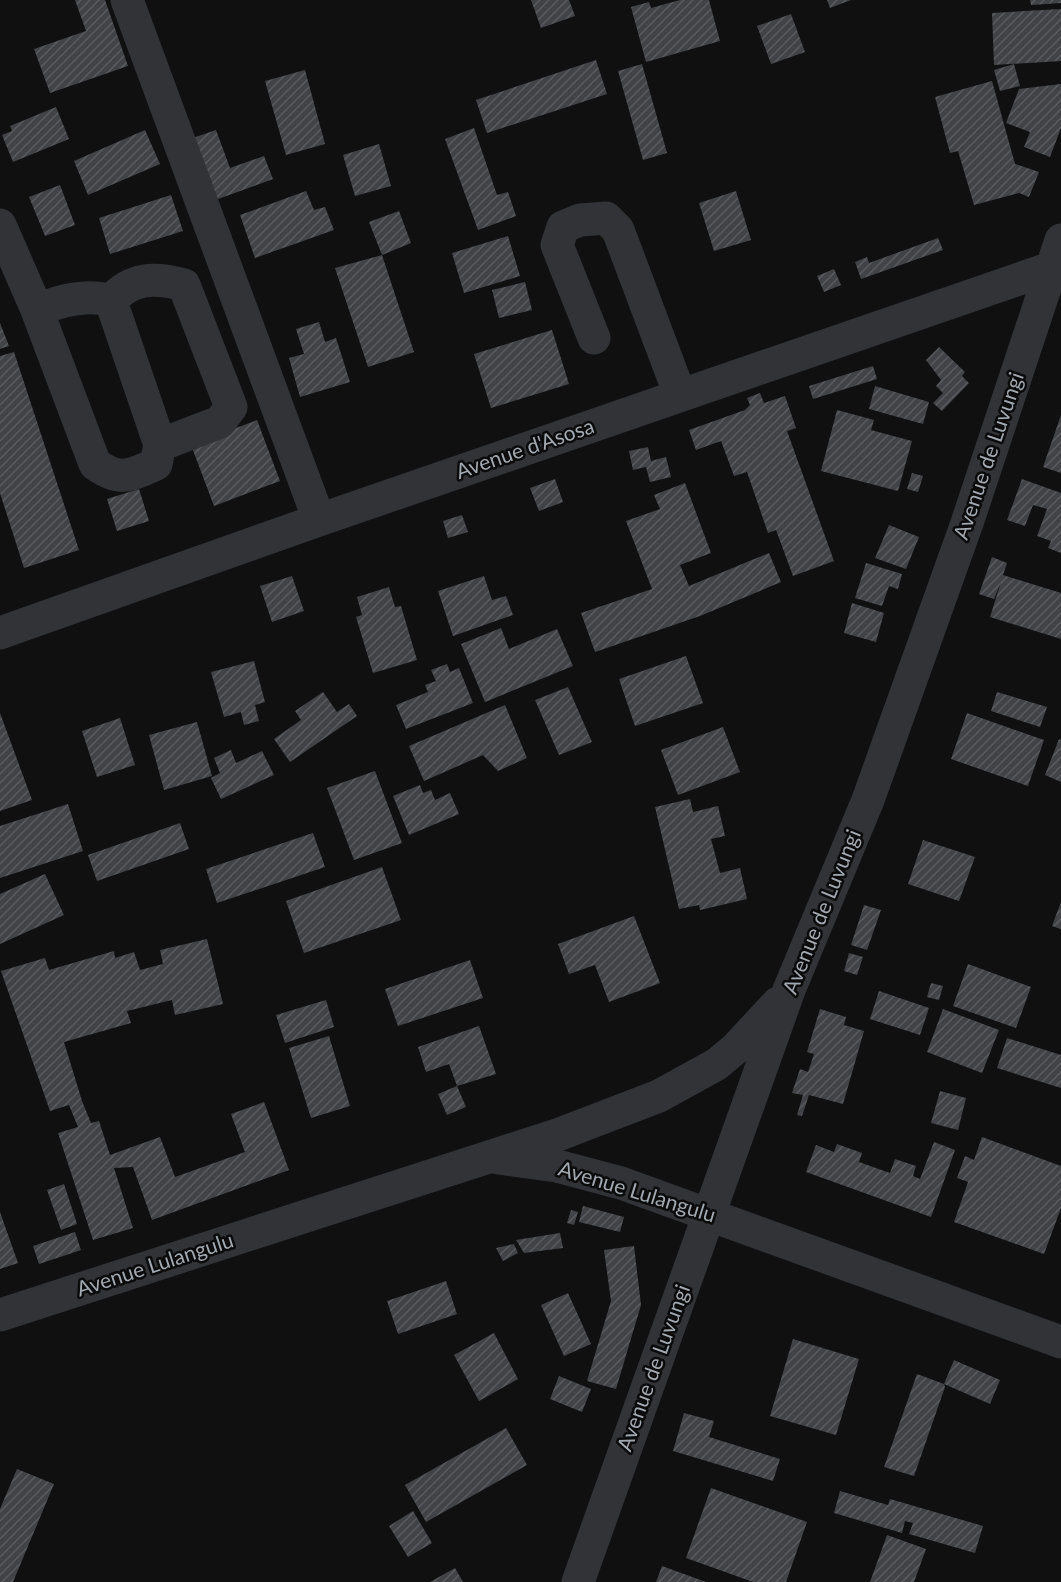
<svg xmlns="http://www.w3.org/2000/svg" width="1061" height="1582" font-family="Lato,sans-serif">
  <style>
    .building { fill: url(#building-hatch) }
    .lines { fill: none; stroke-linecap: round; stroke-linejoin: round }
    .minor { stroke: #313336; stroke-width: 33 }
    .labels { text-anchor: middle; stroke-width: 5; stroke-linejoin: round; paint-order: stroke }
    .street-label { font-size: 21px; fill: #a2a9b0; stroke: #0b0b0c }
  </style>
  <defs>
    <pattern id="building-hatch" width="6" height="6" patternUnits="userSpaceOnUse" patternTransform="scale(1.5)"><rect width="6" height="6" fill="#414346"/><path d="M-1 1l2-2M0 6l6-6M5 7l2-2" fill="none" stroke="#595b5e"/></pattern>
  </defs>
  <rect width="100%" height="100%" fill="#101011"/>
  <path class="building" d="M75,0H105L128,66L50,93L34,49L86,31Z
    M531,0H569L575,16L541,28Z
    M680,0H709L720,41L646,62L631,7L649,2L651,8Z
    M827,0H851L830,8Z
    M1030,0H1061V3L1031,5Z
    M1061,9V61L994,65L992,13Z
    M791,14L805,52L771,64L757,26Z
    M596,60L607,94L487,133L476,100Z
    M642,64L667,153L643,160L618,71Z
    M1014,64L1020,86L1000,91L994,70Z
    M305,70L325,144L286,155L265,81Z
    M992,81L1015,164L1039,172L1029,197L1019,193L974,205L958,151L950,153L935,97Z
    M1061,84V128L1050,157L1024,147L1030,132L1006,123L1019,89Z
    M56,107L69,139L13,162L2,135L12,131L10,126Z
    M474,128L497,195L508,192L516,216L478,230L445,139Z
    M145,130L160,164L88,195L74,161Z
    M216,130L230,168L264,156L273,179L210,202L187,140Z
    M379,144L391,186L355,196L343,155Z
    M60,185L75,225L45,236L29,197Z
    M306,191L314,210L325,207L334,230L255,258L240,215Z
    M736,191L751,240L714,251L699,203Z
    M171,195L183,231L110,254L99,218Z
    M399,211L411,243L382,255L369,222Z
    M508,236L520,276L464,293L452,253Z
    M938,238L943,250L861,279L855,262L867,257L869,263Z
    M382,255L414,352L368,367L335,268Z
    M834,269L841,285L824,292L817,276Z
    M525,282L532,310L499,318L492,290Z
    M319,322L325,342L336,338L350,382L300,397L289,358L304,354L296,329Z
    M0,323L9,346L0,349Z
    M552,330L569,384L491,408L474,354Z
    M939,347L965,372L962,376L969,383L942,411L933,403L943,393L936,386L941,380L926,360Z
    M14,352L79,550L24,568L0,493V356Z
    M873,366L877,379L813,399L809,386Z
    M875,386L929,402L923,424L869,409Z
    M760,393L764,403L785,396L796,428L787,431L834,561L793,576L776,530L768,533L747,472L734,476L721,441L696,450L689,430L745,410L750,405L747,398Z
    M837,410L874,420L871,430L912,441L898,491L821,471Z
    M1061,415V473L1043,467Z
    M257,420L280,481L214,506L191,445Z
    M648,447L651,461L666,457L671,477L650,482L646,467L633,470L629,451Z
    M912,473L923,476L918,492L907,489Z
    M555,479L563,502L539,511L530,488Z
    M1022,479L1061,493V553L1048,548L1051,541L1037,536L1047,509L1033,505L1025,526L1007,520Z
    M685,483L711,553L680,565L689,586L769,553L781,582L700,616L595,652L581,613L652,589L626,521L660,509L654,495Z
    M139,489L149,521L117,531L107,499Z
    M462,515L468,532L448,538L443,521Z
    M889,525L919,537L906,569L875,558Z
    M992,557L1007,563L1003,575L1061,593V639L990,617L1001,582L994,599L979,594Z
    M866,563L902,574L898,589L889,586L882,606L855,598Z
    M292,576L304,611L272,622L260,586Z
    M484,576L492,600L506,596L513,615L453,636L438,591Z
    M389,587L395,607L401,606L417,660L373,673L356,617L362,615L357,597Z
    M852,603L884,613L876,642L844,633Z
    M501,628L509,649L557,629L573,666L485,702L461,644Z
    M686,656L703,703L635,726L619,679Z
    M254,661L265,702L255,705L259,721L244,725L241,712L224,717L211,672Z
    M447,664L450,672L459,668L473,703L406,729L396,705L428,692L425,685L436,681L431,670Z
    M568,687L592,742L559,755L535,700Z
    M323,692L337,712L349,704L357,716L290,762L274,739L301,720L295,711Z
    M997,692L1047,707L1040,727L991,711Z
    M505,705L527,758L498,771L483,755L424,781L409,746Z
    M0,713L32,800L0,811Z
    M967,713L1044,740L1028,786L951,759Z
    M120,718L135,765L97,777L82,731Z
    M197,722L212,776L164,790L149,735Z
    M723,727L740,772L678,795L661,750Z
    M1059,739L1061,740V782L1045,775Z
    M231,750L236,763L262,751L274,775L221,799L211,778L220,773L214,758Z
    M375,771L402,843L354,860L327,788Z
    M420,785L423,793L431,790L435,800L450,793L459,814L409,835L393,796Z
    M690,799L693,812L718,806L725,836L711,839L720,873L740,868L747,899L700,910L699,905L679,909L655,807Z
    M68,804L83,851L0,878V826Z
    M180,823L189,849L97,881L88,855Z
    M313,833L325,867L217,903L206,869Z
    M923,840L975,857L959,901L908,884Z
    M382,867L401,920L304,953L286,901Z
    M45,874L64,915L0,944V894Z
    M1061,902V929L1052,926Z
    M864,905L881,910L867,950L851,945Z
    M634,916L660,983L609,1002L595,965L569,974L558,944Z
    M207,939L223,1004L175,1015L172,1000L127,1011L131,1023L64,1042L82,1101L91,1123L99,1121L110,1155L160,1137L175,1177L245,1152L231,1114L264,1102L289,1170L152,1220L133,1167L114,1168L133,1228L93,1240L58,1133L78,1127L69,1105L50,1111L1,971L45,958L49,970L114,951L115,958L134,952L140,970L163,964L160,950Z
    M849,953L863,957L857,975L844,971Z
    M470,960L483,998L398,1026L385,989Z
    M968,964L1031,987L1016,1028L953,1006Z
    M931,983L943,986L939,1000L927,997Z
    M879,991L929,1008L920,1035L870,1019Z
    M326,1000L334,1027L285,1043L276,1015Z
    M820,1009L846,1017L844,1025L864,1031L843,1104L809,1095L802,1116L797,1115L803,1095L792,1093L800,1069L808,1072L814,1054L807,1052Z
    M943,1009L999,1030L982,1073L927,1052Z
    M479,1026L496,1074L457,1086L449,1064L426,1072L418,1047Z
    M329,1036L350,1106L311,1118L289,1048Z
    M1007,1038L1061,1055V1088L997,1068Z
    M457,1086L466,1107L447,1115L438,1094Z
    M940,1091L966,1098L958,1130L931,1123Z
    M982,1137L1061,1166V1208L1044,1254L954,1222L968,1182L957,1178L965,1156L974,1160Z
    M934,1142L955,1150L931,1217L806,1172L816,1145L834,1152L837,1144L862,1153L859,1162L890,1173L895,1159L916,1166L913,1176L920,1179Z
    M64,1184L77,1224L61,1230L47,1190Z
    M583,1206L624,1217L620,1232L579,1222Z
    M571,1210L578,1212L574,1225L567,1223Z
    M0,1212L18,1263L0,1269Z
    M75,1232L81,1250L39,1264L33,1246Z
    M560,1233L563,1248L524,1253L516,1240Z
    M514,1244L518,1253L503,1261L496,1248Z
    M634,1246L641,1305L616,1389L587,1381L611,1301L604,1250Z
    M446,1281L457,1314L398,1334L387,1301Z
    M568,1293L591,1344L564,1356L541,1305Z
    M494,1333L518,1379L479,1401L454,1355Z
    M793,1339L859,1359L836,1435L770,1416Z
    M954,1360L1000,1380L990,1404L944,1384Z
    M917,1374L944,1384L945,1387L914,1476L884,1467Z
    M559,1376L591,1389L582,1412L550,1399Z
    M684,1413L714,1421L709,1437L780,1459L773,1481L673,1451Z
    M506,1428L527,1465L426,1522L405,1485Z
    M17,1469L54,1484L13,1582H0V1509Z
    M711,1488L807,1522L786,1582H753L686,1558Z
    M840,1491L888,1505L890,1499L983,1526L975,1553L909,1534L913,1523L905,1521L902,1533L834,1513Z
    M413,1511L432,1543L408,1557L389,1526Z
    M887,1535L926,1549L914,1582H870Z
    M662,1566L706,1582H656Z
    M455,1568L463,1582H430Z"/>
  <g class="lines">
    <path class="minor" d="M127,0L319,520
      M0,225L37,310L95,464C120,482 130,476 156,464L160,445L111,301C87,293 60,301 37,310
      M111,301C131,277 155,277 184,285L231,407L220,422L160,445
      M594,338L557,245L563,227L580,220L606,218L618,230L680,395
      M0,633L319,520L1051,268
      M498,1158L557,1166L621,1183L1061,1342
      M0,1315L560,1134L659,1096L717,1064L736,1048L778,1003
      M578,1582L789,990L868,800L967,523L1061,240"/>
  </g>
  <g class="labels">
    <g class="street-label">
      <text transform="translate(525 449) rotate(-19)" y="7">Avenue d'Asosa</text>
      <text transform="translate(989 456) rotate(-71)" y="7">Avenue de Luvungi</text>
      <text transform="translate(822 912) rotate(-68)" y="7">Avenue de Luvungi</text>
      <text transform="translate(637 1192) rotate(17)" y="7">Avenue Lulangulu</text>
      <text transform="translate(155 1265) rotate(-18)" y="7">Avenue Lulangulu</text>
      <text transform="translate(654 1368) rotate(-70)" y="7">Avenue de Luvungi</text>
    </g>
  </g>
</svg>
